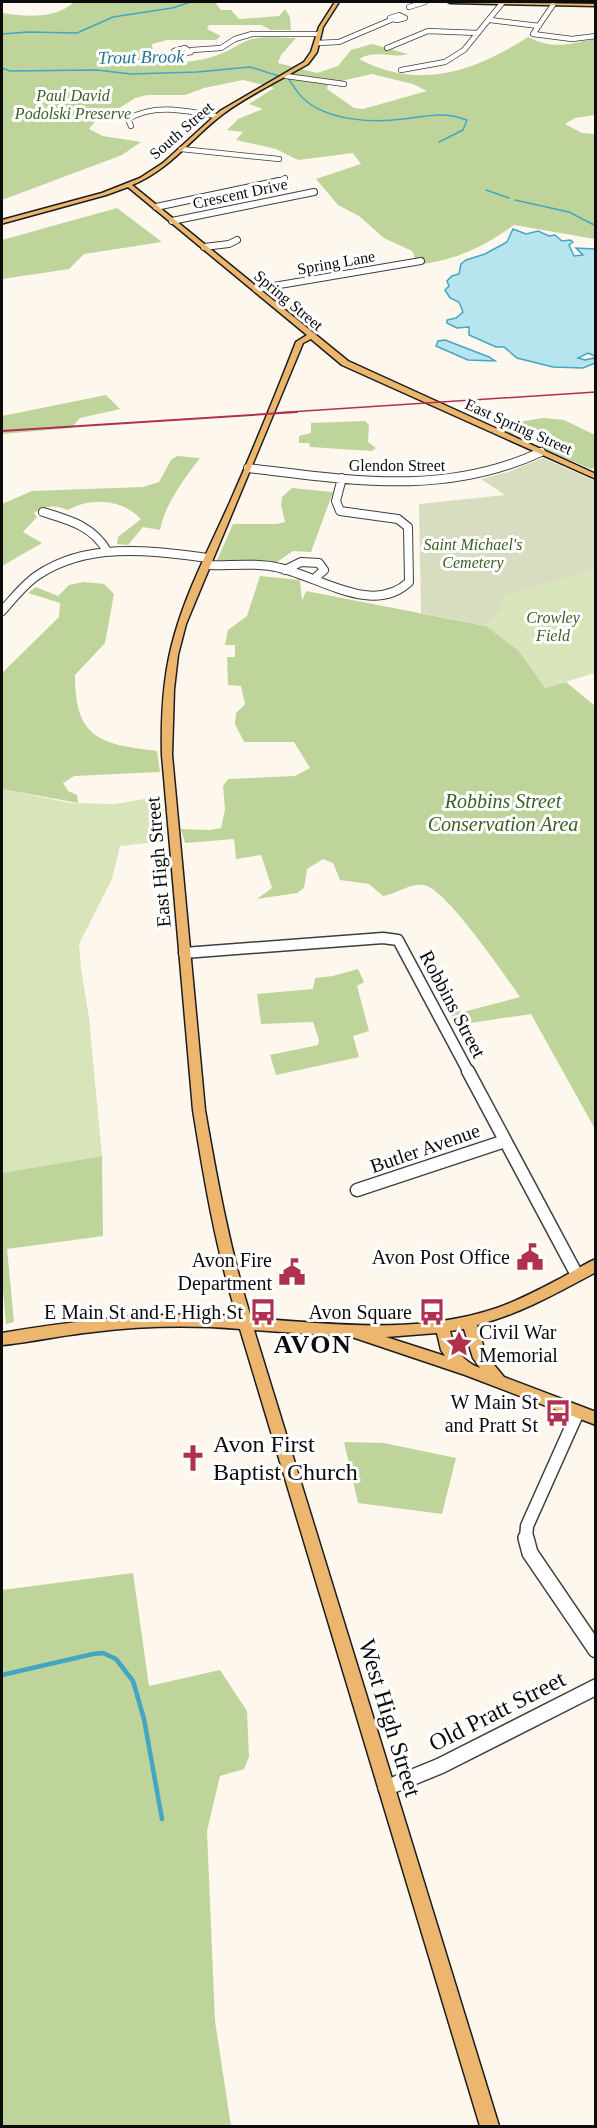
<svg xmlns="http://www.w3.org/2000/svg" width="597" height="2128" font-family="Georgia,serif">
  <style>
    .green { fill: #d8e4ba }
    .forest { fill: #bfd49b; fill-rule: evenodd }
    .cemetery { fill: #d9ddc0 }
    .water { fill: #b6e5f0; stroke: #44a6c1; stroke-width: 1.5 }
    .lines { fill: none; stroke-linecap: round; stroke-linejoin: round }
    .stream-far1 { stroke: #44a6c1; stroke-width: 1.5 }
    .stream { stroke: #44a6c1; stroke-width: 4.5 }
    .minor-far5-casing { stroke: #3f3f3f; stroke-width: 6 }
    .minor-far4-casing { stroke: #3f3f3f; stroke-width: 8 }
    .minor-far3-casing { stroke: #3f3f3f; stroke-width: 10 }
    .minor-far2-casing { stroke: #3f3f3f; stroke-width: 13 }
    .minor-far1-casing { stroke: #3f3f3f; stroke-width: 15 }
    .minor-casing { stroke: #3f3f3f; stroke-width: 18 }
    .major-casing { stroke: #1d1d1d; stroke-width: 3 }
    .minor-far5 { stroke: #fff; stroke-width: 4.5 }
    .minor-far4 { stroke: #fff; stroke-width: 6 }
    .minor-far3 { stroke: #fff; stroke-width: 8 }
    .minor-far2 { stroke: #fff; stroke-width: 10 }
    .minor-far1 { stroke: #fff; stroke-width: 12 }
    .minor { stroke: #fff; stroke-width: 15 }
    .major { fill: #ecb66e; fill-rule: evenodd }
    .rail-far1 { stroke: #af314f; stroke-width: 1.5 }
    .rail { stroke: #af314f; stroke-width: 2 }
    .labels { text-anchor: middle; stroke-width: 6; stroke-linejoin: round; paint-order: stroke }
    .far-park-label { font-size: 16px; font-style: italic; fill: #3a5e23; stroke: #fff }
    .far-street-label { font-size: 16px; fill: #0c0c0c; stroke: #fff }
    .far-water-label { font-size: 18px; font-style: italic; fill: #217692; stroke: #fff }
    .park-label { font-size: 20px; font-style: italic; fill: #3a5e23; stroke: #fff }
    .street-label { font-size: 20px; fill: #0c0c0c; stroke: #fff }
    .poi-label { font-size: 20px; fill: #0c0c0c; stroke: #fff; text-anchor: end }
    .near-poi-label { font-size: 24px; fill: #0c0c0c; stroke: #fff; text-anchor: start }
    .near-street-label { font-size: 24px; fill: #0c0c0c; stroke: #fff }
    .district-label { font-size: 26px; font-weight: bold; letter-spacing: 1.5px; fill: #0c0c0c; stroke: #fff }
  </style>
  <rect width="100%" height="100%" fill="#fdf7ed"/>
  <path class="green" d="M595,569V673L545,688L519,651L486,626L501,610V598Z
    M2,789L70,803L115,804L162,796L166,841L120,846L112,879L79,944L81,968L89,1018L102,1156L2,1173Z"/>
  <path class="forest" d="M74,2H215L221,10H231L239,19L279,16L285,9L290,17L291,30H271L261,25H209L207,29L221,36L216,40H167L152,44L153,55C175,66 203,62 225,52C232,49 239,44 246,41C261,35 280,38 296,38L281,55L278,63L317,73L338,66L351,50L372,44L408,54C389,59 378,49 359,59C419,91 475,71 528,37C554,50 568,44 595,39V115L575,118L565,124L582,133L595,134V239L514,225C479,250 459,258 418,265L412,251L384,238L359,216L338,205L316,179L361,164L353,153L298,160L276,149L236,140L243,132L227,130L238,119L263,109L249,104L274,88L243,80L204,88L185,95H147L135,98L118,109L105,110L89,129L103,136L141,142L122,155L2,200V13C25,17 57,19 74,2ZM372,74L413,84L427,91L363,109L354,108L327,89L328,84Z
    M117,208L162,242L84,254L69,269L2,279V240Z
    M106,395L120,409L80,418L71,428L2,434V416Z
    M543,418L564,420L595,435V467L591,469L539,447L556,437L529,427L511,435L507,432V428L524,421Z
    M365,421L369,425L368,442L376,448L372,451L310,447L309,443H299V436L311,433V423Z
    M177,456L200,458C184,479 165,504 160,530L143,527L128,545L117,544L118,537L141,519C122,499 91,497 68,510C55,505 46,505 34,513L37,517L23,532L42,543L2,566V504L32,491L143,487L159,482L171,460Z
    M292,488L333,492L311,552L293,551L277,562L217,560L233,524H277L285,522L281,505L282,497Z
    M260,576L300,580L302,601L306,591L486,626L519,651L545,688L566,682L595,706V1129L531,1014L457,1025L448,1009L463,1012L520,997C505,975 449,894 427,886C413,881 397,894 383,896L369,884L340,880L333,863L323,859L307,869L304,888L297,893L257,899L272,888L261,855L236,859L234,839L185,843L181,829L209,830L221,828L225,809L223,786L228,779L295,776L310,768L294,742H244L235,724L236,713L245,704L241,686L228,685L227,657H235V645H225L228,630L247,616Z
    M84,582L104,584L114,594L105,643L75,675C75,739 100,744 157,751L160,772L74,776L63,783L68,791L77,795L78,803L2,789V673L59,617L60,603L28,593L36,587L58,596L69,585Z
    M358,969L364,982L357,986L369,1031L353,1036L359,1057L276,1075L270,1055L318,1045L319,1040L313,1022L261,1024L257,994L313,989L315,978L333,976Z
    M102,1156L103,1236L7,1249L14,1322L6,1324L2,1280V1173Z
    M344,1442L384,1443L456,1458L442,1514L358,1503Z
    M133,1573L149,1686L220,1670L247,1711L249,1757L244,1769L220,1776L207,1831L215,2021L231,2126H2V1590Z"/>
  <path class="cemetery" d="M543,458L595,481V569L501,598V610L486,626L421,613L419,504L505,495L481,479L508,472Z"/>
  <path class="water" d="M513,229L526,234L538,231L549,236L555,235L562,241L570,240L573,242L569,245L574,256L583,255L576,248L595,249V356L588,353L578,358L585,360L594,358L595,363L583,368L553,367L517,358L504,347H496L469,335V327L457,328L447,323V320L456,318L463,312L459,302L450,298L445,290L449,286L447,281L452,276L459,274L461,264L466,260L485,254L507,242Z
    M445,340L489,357L495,361L468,360L436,346L438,341Z"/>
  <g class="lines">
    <path class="stream-far1" d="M2,34L28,32L77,33L113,17L172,8L191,2
      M2,68L10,71L97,70L131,74L197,72L250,67L279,76
      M288,78C293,85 298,94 305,100C329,121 374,123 403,119C427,116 444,111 467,120L463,130L439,142
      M486,190L509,198
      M515,200L569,212L596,226"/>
    <path class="stream" d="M2,1675L93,1654L103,1653L116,1659L133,1681L144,1719L162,1819"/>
    <defs>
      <path id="minor-far5" d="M553,5L533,34L572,39L596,36
        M409,7L425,2
        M399,15L405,18L397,20L390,18Z
        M490,20L539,26
        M317,43L339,42L393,19
        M185,48L191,52L182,54L174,51Z
        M387,48L428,31L478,33
        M192,50L221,48L235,39L252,34H319
        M401,70L445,62L464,50L503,2
        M286,76L344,84
        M131,126L128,119C156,103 186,111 216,116
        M181,149L279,159
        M276,183L285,178"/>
      <path id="minor-far4" d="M156,207L279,181
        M172,221L314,192
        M204,247L229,244L237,240
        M256,289L421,261"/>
      <path id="minor-far3" d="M248,468C350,480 444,497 541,452
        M43,512C69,520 93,526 107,551
        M206,565C230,566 256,562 280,568C320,577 373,616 409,582L408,527L398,519L340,511L336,501L342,478
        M285,570L301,562L319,563L324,570L314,579
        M2,611C13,599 24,584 38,575C89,541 152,551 209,558"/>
      <path id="minor-far2" d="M184,953L383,938L398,940L469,1073"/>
      <path id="minor-far1" d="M468,1071L577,1275
        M357,1190L505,1141
        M526,1539L527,1526L578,1412"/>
      <path id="minor" d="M526,1538L530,1553L596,1650
        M386,1788L440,1766L596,1687"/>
      <path id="major" d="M335,2H339L323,27L317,52L308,64C282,79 247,96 223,114C192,137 170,170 132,185L348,361L596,474V479L342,365L311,339L303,343L186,624L178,655L174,689L172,755L205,1110C217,1179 230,1250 251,1318C332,1324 418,1335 497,1308C520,1300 542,1288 563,1277C574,1271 584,1264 596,1259V1272C557,1293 520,1314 477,1325L486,1355L504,1377L596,1412V1425L465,1375L352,1337L254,1330L499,2126H480L240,1329C191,1325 142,1326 93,1332C62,1335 32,1342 2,1345V1333C80,1320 157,1311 237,1316C216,1250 204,1179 193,1110L162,755C161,716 163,675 174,637C187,590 210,547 230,502C253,450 275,396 296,342L307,335L128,187L106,195L4,223L2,224V220L102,193L140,178L163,163L220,111L304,62L311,52L319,27ZM464,1329L473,1358L480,1368C463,1362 454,1348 450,1331ZM437,1333L441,1350L445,1356L386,1337Z
        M448,2L596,4V6L450,3Z"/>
    </defs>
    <use href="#minor-far5" class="minor-far5-casing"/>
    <use href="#minor-far4" class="minor-far4-casing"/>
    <use href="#minor-far3" class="minor-far3-casing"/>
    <use href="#minor-far2" class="minor-far2-casing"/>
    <use href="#minor-far1" class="minor-far1-casing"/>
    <use href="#minor" class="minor-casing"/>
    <use href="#major" class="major-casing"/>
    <use href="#minor-far5" class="minor-far5"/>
    <use href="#minor-far4" class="minor-far4"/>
    <use href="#minor-far3" class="minor-far3"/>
    <use href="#minor-far2" class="minor-far2"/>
    <use href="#minor-far1" class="minor-far1"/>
    <use href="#minor" class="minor"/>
    <use href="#major" class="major"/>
    <path class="rail-far1" d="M274,413L596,392"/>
    <path class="rail" d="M2,431L297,412"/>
  </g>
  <defs>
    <symbol id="civic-bare" viewBox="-9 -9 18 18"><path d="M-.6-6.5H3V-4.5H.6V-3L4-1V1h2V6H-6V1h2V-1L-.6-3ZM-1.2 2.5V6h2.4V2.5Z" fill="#af314f" stroke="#fff" stroke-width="2.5" paint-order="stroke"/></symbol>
    <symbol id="bus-bare" viewBox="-9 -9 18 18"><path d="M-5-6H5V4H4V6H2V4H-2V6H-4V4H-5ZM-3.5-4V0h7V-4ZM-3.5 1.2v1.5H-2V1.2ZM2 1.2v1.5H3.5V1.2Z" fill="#af314f" stroke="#fff" stroke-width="2.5" paint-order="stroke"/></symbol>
    <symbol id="sight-bare" viewBox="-9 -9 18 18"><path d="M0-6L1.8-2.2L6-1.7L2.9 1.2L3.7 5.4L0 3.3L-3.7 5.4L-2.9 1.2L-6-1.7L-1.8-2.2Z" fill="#af314f" stroke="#fff" stroke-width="2.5" paint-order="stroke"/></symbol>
    <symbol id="church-bare" viewBox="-9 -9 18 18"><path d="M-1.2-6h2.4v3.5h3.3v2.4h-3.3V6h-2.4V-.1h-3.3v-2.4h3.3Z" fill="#af314f" stroke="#fff" stroke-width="2.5" paint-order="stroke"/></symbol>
  </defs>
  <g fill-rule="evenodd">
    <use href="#civic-bare" x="511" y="1238" width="38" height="38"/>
    <use href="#civic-bare" x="273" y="1253" width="38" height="38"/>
    <use href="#bus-bare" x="244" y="1293" width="38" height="38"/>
    <use href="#bus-bare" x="413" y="1293" width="38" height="38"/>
    <use href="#sight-bare" x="440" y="1325" width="38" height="38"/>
    <use href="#bus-bare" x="539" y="1394" width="38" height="38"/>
    <use href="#church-bare" x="174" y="1439" width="38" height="38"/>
  </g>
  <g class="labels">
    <g class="far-park-label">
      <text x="73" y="101">Paul David<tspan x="73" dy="18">Podolski Preserve</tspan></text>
      <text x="473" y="550">Saint Michael's<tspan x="473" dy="18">Cemetery</tspan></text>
      <text x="553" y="623">Crowley<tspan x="553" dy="18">Field</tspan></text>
    </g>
    <g class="far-street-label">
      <text transform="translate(181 130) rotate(-41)" y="6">South Street</text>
      <text transform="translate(240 193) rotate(-12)" y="6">Crescent Drive</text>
      <text transform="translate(336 262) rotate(-10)" y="6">Spring Lane</text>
      <text transform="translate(289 300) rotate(40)" y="6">Spring Street</text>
      <text transform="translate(519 426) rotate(24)" y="6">East Spring Street</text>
      <text x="397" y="471">Glendon Street</text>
    </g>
    <g class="far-water-label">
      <text transform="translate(141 57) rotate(-1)" y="6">Trout Brook</text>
    </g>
    <g class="park-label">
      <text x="503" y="808">Robbins Street<tspan x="503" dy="23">Conservation Area</tspan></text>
    </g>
    <g class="street-label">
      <text transform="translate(158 862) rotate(-95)" y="7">East High Street</text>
      <text transform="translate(453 1004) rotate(62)" y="7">Robbins Street</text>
      <text transform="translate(425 1148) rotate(-19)" y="7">Butler Avenue</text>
    </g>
    <g class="poi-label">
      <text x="510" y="1264">Avon Post Office</text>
      <text x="272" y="1267">Avon Fire<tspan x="272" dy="23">Department</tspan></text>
      <text x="243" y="1319">E Main St and E High St</text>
      <text x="412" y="1319">Avon Square</text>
      <text x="479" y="1339" text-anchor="start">Civil War<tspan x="479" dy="23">Memorial</tspan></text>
      <text x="538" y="1409">W Main St<tspan x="538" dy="23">and Pratt St</tspan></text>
    </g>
    <g class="near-poi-label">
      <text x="213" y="1452">Avon First<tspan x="213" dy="28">Baptist Church</tspan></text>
    </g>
    <g class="near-street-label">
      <text transform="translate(497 1711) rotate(-27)" y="8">Old Pratt Street</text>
      <text transform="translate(390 1718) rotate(73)" y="8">West High Street</text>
    </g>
    <g class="district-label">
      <text x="313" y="1353">AVON</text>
    </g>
  </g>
  <rect width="597" height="2128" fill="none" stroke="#0c0c0c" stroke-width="6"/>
</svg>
